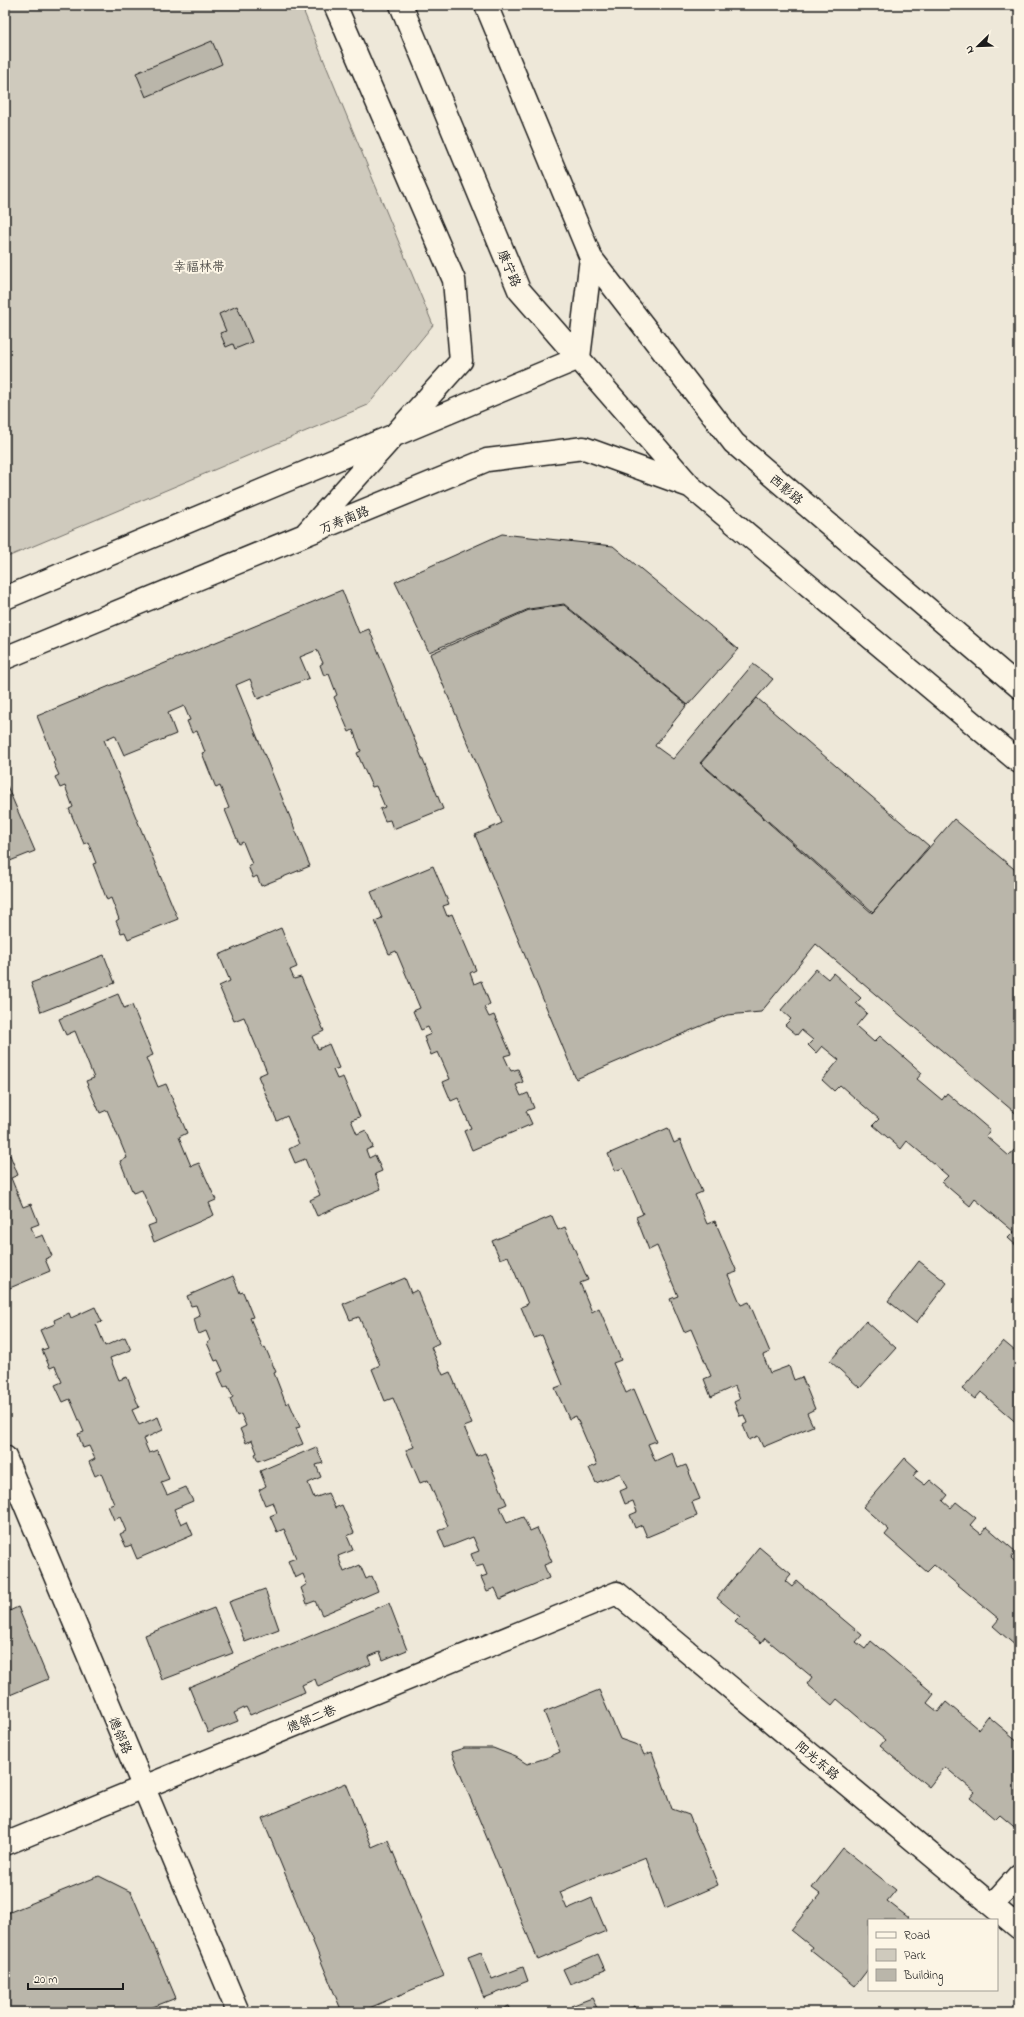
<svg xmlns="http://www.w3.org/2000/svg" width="1024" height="2017" font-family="'Indie Flower','LXGW WenKai TC',sans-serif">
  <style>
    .green { fill: #cfcabd; stroke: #76736c }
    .building { fill: #bab6aa; stroke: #1c1c1c }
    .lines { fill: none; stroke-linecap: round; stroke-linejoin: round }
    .minor-casing { stroke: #1c1c1c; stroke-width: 25 }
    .major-casing { stroke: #1c1c1c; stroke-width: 25 }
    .minor { stroke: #fcf5e5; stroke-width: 22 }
    .major { stroke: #fcf5e5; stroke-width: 22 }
    .labels { text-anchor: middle; stroke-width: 4; stroke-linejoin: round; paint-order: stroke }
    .park-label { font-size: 13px; fill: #52504c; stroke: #fcf5e5 }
    .street-label { font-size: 13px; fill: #1c1c1c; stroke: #fcf5e5 }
  </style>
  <rect width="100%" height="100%" fill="#eee8d9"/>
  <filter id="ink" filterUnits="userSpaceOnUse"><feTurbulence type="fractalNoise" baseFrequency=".025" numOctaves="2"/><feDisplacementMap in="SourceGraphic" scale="8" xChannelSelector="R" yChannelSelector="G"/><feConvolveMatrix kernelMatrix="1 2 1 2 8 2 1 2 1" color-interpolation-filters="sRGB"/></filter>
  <g filter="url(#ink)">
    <path class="green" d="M5,5H301L433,325L368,405L5,558Z"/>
    <path class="building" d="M212,41L222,64L146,97L136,73Z
      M237,306L252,342L235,349L233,344L226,347L220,333L226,331L219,314Z
      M502,534L613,546L738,649L688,705L564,604L529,609L429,652L395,582Z
      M342,590L359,633L369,629L443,809L393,829L390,820L385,821L380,809L385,807L376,786L372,787L357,753L361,751L353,730L349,732L334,697L337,695L329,674L324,676L320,665L323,663L317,650L300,657L309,678L258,699L250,679L236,685L310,866L261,886L257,876L253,878L248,866L252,864L243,842L239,844L225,810L229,808L220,786L216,788L202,753L205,752L197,731L192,733L187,721L190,720L184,706L168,713L176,734L124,755L115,735L104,740L178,919L128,939L125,932L121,933L116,921L119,919L111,898L107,900L93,864L96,863L88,842L84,844L69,809L73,807L65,786L60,788L55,777L59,775L53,762L55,761L37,716Z
      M564,605L687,705L656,744L655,746L673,759L753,664L773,679L700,763L872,913L954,819L1019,873V1116L816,944L761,1012L727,1015L576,1079L475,835L502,823L430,654L529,610Z
      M757,698L929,846L873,912L701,763Z
      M7,786L35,851L5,863V787Z
      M433,866L449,904L443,906L447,916L452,914L476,970L470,973L474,984L481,981L490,1004L484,1007L489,1017L494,1015L511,1054L504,1056L511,1071L518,1069L523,1082L516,1085L521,1096L528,1093L534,1108L526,1111L532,1124L472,1150L464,1131L471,1128L458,1098L451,1101L443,1082L450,1079L438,1052L431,1055L424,1037L431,1034L428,1027L421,1030L413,1011L420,1008L396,951L389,954L375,921L382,918L371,892Z
      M281,928L297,967L290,970L294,979L301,977L324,1031L312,1037L318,1049L329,1044L339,1068L333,1070L337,1079L343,1077L360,1117L351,1120L357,1134L366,1130L373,1147L366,1150L369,1158L375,1155L382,1171L375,1174L381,1189L317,1216L310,1200L320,1195L305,1159L295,1163L289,1149L299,1144L287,1116L277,1121L258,1076L267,1072L244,1017L234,1021L219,986L230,981L219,955Z
      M104,955L115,983L41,1012L31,983Z
      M816,969L828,979L833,973L861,998L856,1003L867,1013L856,1026L874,1042L880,1036L922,1073L917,1079L942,1100L947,1093L990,1130L986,1136L1009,1156L1014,1150L1019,1154V1248L1008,1238L1014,1232L975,1199L970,1206L942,1182L948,1176L907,1141L901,1149L873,1125L879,1119L840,1085L834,1091L822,1080L839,1060L822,1046L816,1053L808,1045L813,1040L801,1030L797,1035L785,1025L791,1019L781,1010Z
      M118,994L124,1008L132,1005L153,1055L146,1058L158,1087L166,1084L187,1133L179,1137L191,1166L199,1163L216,1200L209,1203L214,1215L154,1242L148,1226L156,1223L142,1190L133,1193L120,1161L127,1158L107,1110L100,1113L86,1081L94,1078L75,1031L66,1035L59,1019Z
      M668,1128L674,1143L680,1140L702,1192L695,1195L707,1224L715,1221L737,1272L728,1275L741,1305L749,1302L770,1352L763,1355L770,1373L789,1366L794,1380L802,1377L815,1409L807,1413L813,1426L763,1447L758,1436L749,1440L743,1425L747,1423L744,1415L740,1416L734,1402L740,1399L735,1386L711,1397L704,1379L711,1376L691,1329L684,1332L670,1299L678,1296L657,1246L649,1250L636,1217L643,1214L623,1168L615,1171L608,1154Z
      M10,1155L18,1175L11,1178L23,1207L31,1204L39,1224L31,1227L35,1238L43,1235L52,1256L45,1259L50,1271L5,1290V1157Z
      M552,1216L558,1230L565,1227L588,1280L580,1283L592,1312L599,1308L621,1360L613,1363L626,1393L634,1389L656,1441L648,1444L655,1461L672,1453L678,1468L686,1465L700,1499L692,1502L697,1516L647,1537L642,1525L635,1528L630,1515L637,1512L633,1501L625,1504L620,1491L627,1488L620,1473L596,1483L589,1468L597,1465L576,1416L569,1419L555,1388L563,1385L542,1335L534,1338L521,1307L528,1304L508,1256L500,1259L492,1241Z
      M919,1261L947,1283L916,1323L888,1301Z
      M233,1276L240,1293L243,1292L253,1317L250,1318L263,1348L265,1347L276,1372L274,1373L286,1404L289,1402L300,1427L296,1428L303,1444L258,1461L255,1454L257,1453L252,1440L246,1443L240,1429L246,1426L241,1414L237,1416L230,1399L233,1397L228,1386L224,1388L218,1373L223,1371L218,1360L215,1361L207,1343L210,1341L206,1331L199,1334L197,1330L194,1319L200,1316L196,1305L191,1306L187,1296Z
      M405,1278L411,1293L417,1290L439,1343L431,1347L443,1375L450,1372L472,1424L464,1427L477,1456L485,1453L507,1504L500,1507L507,1523L523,1517L530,1531L537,1528L552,1562L544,1565L549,1578L500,1599L495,1588L487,1591L481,1577L487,1575L483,1565L476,1567L471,1554L479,1551L473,1537L445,1548L438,1531L448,1526L428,1480L420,1483L406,1450L414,1447L393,1398L385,1401L372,1369L380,1365L359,1317L350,1320L343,1304Z
      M95,1307L102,1322L96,1324L105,1346L125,1337L131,1350L110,1358L119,1380L127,1377L139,1407L132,1410L139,1425L158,1417L163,1430L143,1439L149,1453L157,1450L169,1479L161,1482L167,1495L186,1487L193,1501L174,1509L181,1524L187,1521L193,1535L137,1559L131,1545L126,1547L120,1534L126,1531L120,1517L114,1520L108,1506L114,1504L101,1473L95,1476L89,1462L95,1459L89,1446L83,1448L78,1434L84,1432L70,1399L63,1402L55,1385L62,1382L55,1366L50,1368L42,1350L48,1348L40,1330L55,1324L54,1320L69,1313L71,1318Z
      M866,1321L896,1348L860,1388L830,1361Z
      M1003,1341L1015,1351L1019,1346V1425L981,1392L975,1399L962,1389Z
      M316,1447L323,1463L316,1465L321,1477L308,1483L314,1498L328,1493L335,1508L342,1505L354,1533L347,1536L353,1550L338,1556L344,1572L360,1565L366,1579L372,1576L378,1591L322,1615L315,1601L307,1604L301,1588L307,1584L303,1574L295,1578L288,1561L296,1558L284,1529L277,1532L270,1516L277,1513L273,1502L265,1505L259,1490L266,1486L260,1471Z
      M905,1458L918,1470L913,1476L925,1485L930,1480L948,1495L943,1501L951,1508L956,1502L976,1518L970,1525L981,1534L987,1527L1016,1552L1011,1558L1019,1565V1644L1017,1647L993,1626L999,1619L934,1565L927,1572L885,1535L889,1530L863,1507Z
      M759,1547L791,1574L785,1581L792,1587L797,1581L862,1635L856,1642L865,1649L871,1641L934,1694L927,1703L938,1712L946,1702L978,1729L988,1716L1019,1742V1830L1000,1814L995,1819L970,1798L975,1792L945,1767L929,1787L880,1746L885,1740L837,1699L832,1705L807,1684L812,1677L765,1638L761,1643L735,1622L740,1617L717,1598Z
      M265,1589L279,1629L245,1642L229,1602Z
      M389,1603L407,1650L383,1660L380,1652L368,1657L371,1664L318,1687L315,1679L302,1685L305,1692L250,1715L246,1707L234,1713L238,1721L208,1733L189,1687Z
      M18,1607L48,1679L5,1697V1613Z
      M214,1608L233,1653L162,1680L145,1635Z
      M599,1690L620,1739L640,1746L644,1755L652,1752L672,1809L689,1815L718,1885L665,1908L646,1857L593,1878L560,1892L567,1909L592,1898L606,1931L538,1960L451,1752L464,1748H493L516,1757L527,1764L546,1758L560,1752L544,1712Z
      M346,1783L372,1847L388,1840L444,1976L360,2012H342L262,1818Z
      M843,1848L896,1890L887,1901L909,1918L908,1920H869V1968L855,1986L810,1950L812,1947L791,1930L820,1894L812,1888Z
      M99,1876L131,1892L176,1998L140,2012H5V1914Z
      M481,1952L492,1979L523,1967L528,1981L484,1998L468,1957Z
      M598,1954L605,1970L570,1984L563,1969Z
      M592,1998L599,2012H573L571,2006Z
      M509,2006L512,2012H495Z
      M635,2006L637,2012H621Z"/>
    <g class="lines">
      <defs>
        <path id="minor" d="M5,1457L238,2012
          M5,1844L617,1593L1019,1928
          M992,1905L1019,1875"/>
        <path id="major" d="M401,5L519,290L690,486L1019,762
          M591,258L734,443L1019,687
          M307,532L461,361L454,280L335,5
          M5,598L579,358L591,258L486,5
          M5,658L487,460L584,448L689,486"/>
      </defs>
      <use href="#minor" class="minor-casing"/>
      <use href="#major" class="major-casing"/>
      <use href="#minor" class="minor"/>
      <use href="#major" class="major"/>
    </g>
  </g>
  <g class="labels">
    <g class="park-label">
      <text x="199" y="271">幸福林带</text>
    </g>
    <g class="street-label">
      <text transform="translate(510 268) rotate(67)" y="5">康宁路</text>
      <text transform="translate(787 489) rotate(40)" y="5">西影路</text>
      <text transform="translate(344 519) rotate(-22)" y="5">万寿南路</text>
      <text transform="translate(311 1718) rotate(-22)" y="5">德邻二巷</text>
      <text transform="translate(121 1735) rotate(67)" y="5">德邻路</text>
      <text transform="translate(818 1760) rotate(40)" y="5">阳光东路</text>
    </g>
  </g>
  <rect width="1024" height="2017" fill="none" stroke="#fcf5e5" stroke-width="20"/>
  <rect x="10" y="10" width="1004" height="1997" fill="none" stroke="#1c1c1c" stroke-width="1.5" filter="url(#ink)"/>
  <rect x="868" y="1919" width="130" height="72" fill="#fcf5e5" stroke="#a29e95"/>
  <rect x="876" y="1932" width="20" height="6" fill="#fcf5e5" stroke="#a29e95"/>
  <text x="904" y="1939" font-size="12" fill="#1c1c1c">Road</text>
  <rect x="876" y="1949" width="20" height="12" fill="#cfcabd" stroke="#a29e95"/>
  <text x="904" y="1959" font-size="12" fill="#1c1c1c">Park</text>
  <rect x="876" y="1969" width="20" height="12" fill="#bab6aa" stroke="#a29e95"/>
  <text x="904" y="1979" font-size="12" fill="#1c1c1c">Building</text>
  <g transform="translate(978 46) rotate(247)" stroke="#fcf5e5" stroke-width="3" paint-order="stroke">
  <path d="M0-3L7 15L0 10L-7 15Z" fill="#1c1c1c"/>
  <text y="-6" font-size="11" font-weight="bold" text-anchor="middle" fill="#1c1c1c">N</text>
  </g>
  <path d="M28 1983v6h95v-6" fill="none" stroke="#1c1c1c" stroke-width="2"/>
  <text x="34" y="1983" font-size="12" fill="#1c1c1c" stroke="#fcf5e5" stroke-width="3" paint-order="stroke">20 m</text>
</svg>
